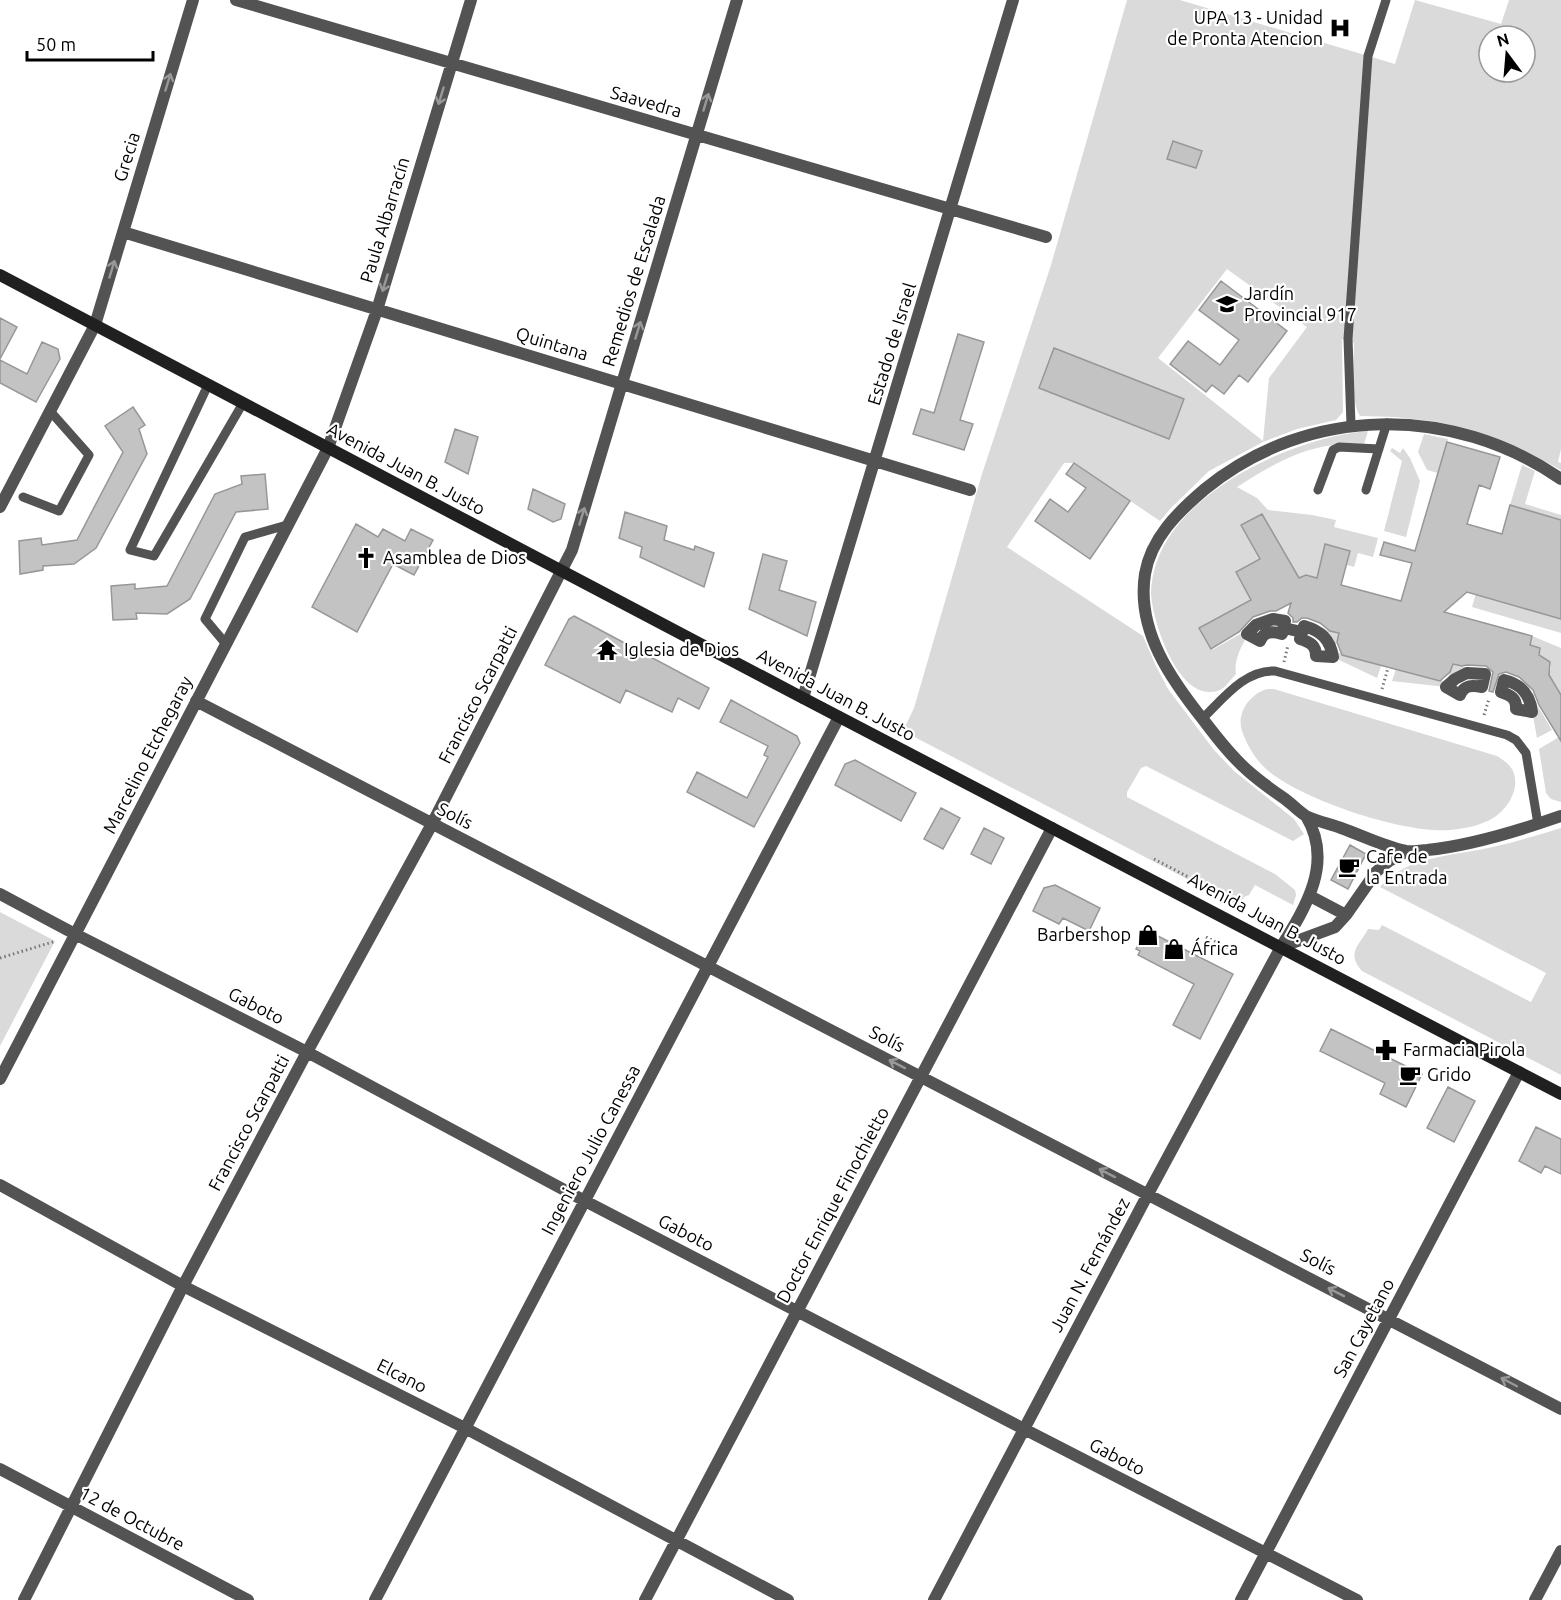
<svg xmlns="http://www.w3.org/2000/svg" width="1561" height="1600" font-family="Ubuntu,sans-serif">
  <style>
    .green { fill: #dadada; fill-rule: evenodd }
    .building { fill: #c3c3c3; stroke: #979797; stroke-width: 1.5 }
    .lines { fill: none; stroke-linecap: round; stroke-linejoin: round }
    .path { stroke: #757575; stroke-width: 3; stroke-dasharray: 1.5 3; stroke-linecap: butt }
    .lane { stroke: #535353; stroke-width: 9 }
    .street { stroke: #535353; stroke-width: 12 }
    .secondary { stroke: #202020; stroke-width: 12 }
    .street-bridge { stroke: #535353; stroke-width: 12 }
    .oneway { stroke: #989898 }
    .labels { text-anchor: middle; stroke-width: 4.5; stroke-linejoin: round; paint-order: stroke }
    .poi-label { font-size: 18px; fill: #000; stroke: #fff; text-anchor: start }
    .street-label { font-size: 18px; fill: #000; stroke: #fff }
  </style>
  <rect width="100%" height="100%" fill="#fff"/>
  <path class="green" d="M1127,0H1180L1395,64L1415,0L1501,24L1509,0H1561V449L1558,462L1561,463V470L1522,449L1459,427L1438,422L1396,417L1360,416C1350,401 1354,362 1354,343L1342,339L1343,412L1336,420L1297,429L1263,442L1209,471L1171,508L1160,521L1074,463H1064L1007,547L1143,636L1155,664L1168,689L1214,750L1234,771L1294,819L1304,834L1293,841L1146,766L1141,768L1127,792V797L1275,874L1295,890L1296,895L1293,905L1255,885L1249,895L1244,897L1239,906L903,731L914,708L982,474L1051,265ZM1489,36H1525V72H1489ZM1227,269L1307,327L1269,378L1263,441L1158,358Z
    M1368,431L1364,444C1312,441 1280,460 1237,487L1257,498L1268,510L1312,515L1336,520L1334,527L1378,538L1373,557L1358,553L1354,567L1347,565L1350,551L1326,544L1317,578L1306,575L1299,578L1262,514L1241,525L1274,581L1252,600L1211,648L1212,650L1256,625C1246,635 1233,659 1236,674C1231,679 1226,687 1220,690C1218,691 1213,692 1211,692C1176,694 1153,622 1151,594C1151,587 1152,579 1154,571C1173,492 1294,437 1368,431Z
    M1424,434L1448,439L1438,473L1427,470L1418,452Z
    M1392,448L1400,453L1403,448L1410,458L1420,481L1406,537L1384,531L1402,461L1390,451Z
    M1522,465L1535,471L1525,504L1561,515V520L1510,505Z
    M1480,579L1561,619V633L1472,607Z
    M1304,624L1339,633L1336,646L1339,653L1381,666L1377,678L1333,657L1332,650Z
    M1532,636L1561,648V695L1548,674L1551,669L1550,662L1539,656L1540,648L1530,645Z
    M1453,664L1486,673H1479L1446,687L1392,681L1396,669L1444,681L1448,678Z
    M1505,678L1524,683L1552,730L1537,738L1531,705Z
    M1267,689H1274L1497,756C1503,760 1510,764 1513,771C1522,791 1503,816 1485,822C1474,827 1461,829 1450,830C1404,834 1301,800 1266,769C1255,759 1247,745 1242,731C1236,713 1250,694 1267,689Z
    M1559,737L1561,741V802L1551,799L1546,793L1539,749Z
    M1561,828V1075L1362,971C1345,952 1361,944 1368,929L1379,930L1382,925L1531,1002L1546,973L1380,887C1407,855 1455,856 1493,847C1516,842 1538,835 1561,828Z
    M0,912L55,941L0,1046Z"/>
  <path class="building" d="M1173,141L1202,151L1196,168L1167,159Z
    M1221,281L1287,331L1248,382L1239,375L1224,394L1212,385L1206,392L1170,364L1188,341L1220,365L1239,340L1199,310Z
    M0,318L17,327L0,359Z
    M958,334L984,342L960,420L973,424L964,450L913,434L921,409L934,413Z
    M42,342L58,349L60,359L36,402L0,383V360L27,374Z
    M1054,348L1184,399L1169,439L1039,388Z
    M133,407L145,425L139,429L147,454L96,548L74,564L43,566V570L20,574L19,541L41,538L42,545L77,540L123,452L105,426Z
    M455,429L478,437L468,474L445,462Z
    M1447,442L1500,457L1490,489L1479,485L1467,524L1502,534L1510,505L1561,520V619L1467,592L1444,612L1532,636L1530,645L1540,648L1539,655L1550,662L1549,675L1561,695V741L1539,705L1533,690L1519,677L1506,672L1499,674L1493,692L1489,691L1493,672L1486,666L1467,665L1462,666L1453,664L1450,672L1440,681L1342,655L1337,642L1339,633L1330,631L1320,623L1307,618H1302L1297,622H1293V618L1288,613L1291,603L1276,611H1270L1253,617L1239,632L1211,649L1199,628L1251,600L1236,572L1260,559L1241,525L1262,514L1299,578L1306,575L1317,578L1325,544L1350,551L1341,585L1401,601L1412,563L1380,555L1384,542L1415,551Z
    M1074,463L1130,501L1090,559L1035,521L1050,499L1068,512L1086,488L1066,474Z
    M265,474L268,509L236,512L190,599L167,614L136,613L137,619L113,620L111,586L135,584V589L167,586L215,494L242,484L241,476Z
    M533,489L565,504L561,519L553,522L528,509Z
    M625,512L667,526L664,540L694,550L695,546L714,553L704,587L640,557L642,547L619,538Z
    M356,524L378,537L383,529L405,541L411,529L433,540L414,575L393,564L357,632L312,607Z
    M763,554L787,561L779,590L816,602L807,636L749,609Z
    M574,616L709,688L699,709L678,698L672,712L626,690L620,703L545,665L569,619Z
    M731,700L797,736L800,743L754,827L687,792L697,772L747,798L768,757L764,755L768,746L720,722Z
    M855,760L916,793L901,821L835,785L845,764Z
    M941,808L960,818L943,849L924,839Z
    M984,828L1004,838L991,864L971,854Z
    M1350,845L1366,854L1348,889L1331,880Z
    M1055,885L1100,908L1089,931L1063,918L1059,924L1033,911L1044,888Z
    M1146,930L1233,974L1200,1039L1173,1025L1194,984L1138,955L1140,951L1136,949Z
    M1331,1029L1422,1074L1406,1107L1380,1094L1385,1083L1320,1051Z
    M1448,1087L1475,1101L1454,1142L1427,1128Z
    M1536,1127L1561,1139V1174L1545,1166L1541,1173L1519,1161Z"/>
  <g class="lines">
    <path class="path" d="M1284,662L1288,645
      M1382,689L1388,668
      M1484,715L1489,699
      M1154,859L1240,904
      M1206,937L1236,952
      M0,958L56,941"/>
    <path class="lane" d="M208,385L130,550L154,556L243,403
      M1351,425L1348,339L1368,56L1386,0
      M1318,490L1333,450L1339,447L1379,449
      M1366,490L1387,423
      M23,497L59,511L89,455L50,411
      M226,644L205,619L245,537L287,525
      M1202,719C1223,699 1244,670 1275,671L1507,735L1516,740L1526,753L1538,824"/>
    <path class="street" d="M236,0L1046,237
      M123,232L970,490
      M1561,479C1452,404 1308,405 1205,489C1178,512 1151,538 1145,574C1136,631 1172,681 1205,722C1218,739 1231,756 1247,770C1259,781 1272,790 1285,799C1292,804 1298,811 1306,816C1316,821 1330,824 1341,828C1361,835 1385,847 1406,851C1413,852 1421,850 1427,850C1469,846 1521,830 1561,816
      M0,507L95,325L193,0
      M1273,619L1285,621L1282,634C1272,631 1264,631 1260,641L1247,634L1256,625Z
      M1304,626C1321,631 1330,639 1333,657L1316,656C1316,645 1310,642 1300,639Z
      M1467,673L1485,674L1482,687C1472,685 1464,685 1460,695L1446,687L1455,679Z
      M1504,680C1521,684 1530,694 1532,712L1516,709C1517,698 1510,695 1501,692Z
      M803,698L1013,0
      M196,701L1561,1409
      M0,894L75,934L307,1052L585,1201L1024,1429L1357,1600
      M1310,896L1346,915
      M1281,947L1335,927L1346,915L1376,872L1389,861L1407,851
      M0,1079L328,448L377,310L471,0
      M0,1185L183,1286L465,1428L788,1600
      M0,1469L248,1600
      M24,1600L183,1286L307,1052L432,824L572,550L737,0
      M375,1600L839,717
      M645,1600L1052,828
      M934,1600L1148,1194L1281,947C1306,907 1334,862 1306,816
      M1241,1600L1519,1072
      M1535,1600L1561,1551"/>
    <path class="secondary" d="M0,275L803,698L1561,1094"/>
    <path class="street-bridge" d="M1284,628L1302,632"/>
  </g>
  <defs><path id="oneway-shaft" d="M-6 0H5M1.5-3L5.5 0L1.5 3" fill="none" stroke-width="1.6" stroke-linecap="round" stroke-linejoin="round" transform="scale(1.5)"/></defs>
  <g class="oneway">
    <use href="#oneway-shaft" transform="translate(168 82) rotate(-73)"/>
    <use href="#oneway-shaft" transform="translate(441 96) rotate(107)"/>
    <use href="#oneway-shaft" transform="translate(706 102) rotate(-73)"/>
    <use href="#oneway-shaft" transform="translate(112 269) rotate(-73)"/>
    <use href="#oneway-shaft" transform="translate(385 283) rotate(107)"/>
    <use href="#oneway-shaft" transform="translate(638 330) rotate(-73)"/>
    <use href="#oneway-shaft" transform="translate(582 516) rotate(-73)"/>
    <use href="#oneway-shaft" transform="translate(897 1064) rotate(-153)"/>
    <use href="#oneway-shaft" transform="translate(1107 1173) rotate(-153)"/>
    <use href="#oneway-shaft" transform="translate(1336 1292) rotate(-153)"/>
    <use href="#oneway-shaft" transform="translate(1509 1382) rotate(-152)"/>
  </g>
  <defs>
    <symbol id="hospital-bare" viewBox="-9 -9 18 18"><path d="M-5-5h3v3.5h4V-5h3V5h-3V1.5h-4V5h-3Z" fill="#000" stroke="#fff" stroke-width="2.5" paint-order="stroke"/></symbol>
    <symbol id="school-bare" viewBox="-9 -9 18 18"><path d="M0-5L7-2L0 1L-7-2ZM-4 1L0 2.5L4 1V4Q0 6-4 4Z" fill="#000" stroke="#fff" stroke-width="2.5" paint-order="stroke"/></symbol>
    <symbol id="church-bare" viewBox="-9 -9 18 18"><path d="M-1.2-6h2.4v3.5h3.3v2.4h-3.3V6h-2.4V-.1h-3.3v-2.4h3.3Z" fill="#000" stroke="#fff" stroke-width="2.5" paint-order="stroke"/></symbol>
    <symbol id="temple-bare" viewBox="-9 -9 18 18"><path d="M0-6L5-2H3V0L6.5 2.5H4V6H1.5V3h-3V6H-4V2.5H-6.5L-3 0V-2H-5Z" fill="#000" stroke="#fff" stroke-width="2.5" paint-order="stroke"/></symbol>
    <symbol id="cafe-bare" viewBox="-9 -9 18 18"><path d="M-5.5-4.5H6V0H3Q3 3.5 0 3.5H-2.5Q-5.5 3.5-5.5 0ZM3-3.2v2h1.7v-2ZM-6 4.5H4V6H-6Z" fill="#000" stroke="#fff" stroke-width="2.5" paint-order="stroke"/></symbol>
    <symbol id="shop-bare" viewBox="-9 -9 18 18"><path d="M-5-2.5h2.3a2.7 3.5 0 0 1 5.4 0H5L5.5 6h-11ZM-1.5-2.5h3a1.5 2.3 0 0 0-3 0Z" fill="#000" stroke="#fff" stroke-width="2.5" paint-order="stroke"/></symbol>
    <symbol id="pharmacy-bare" viewBox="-9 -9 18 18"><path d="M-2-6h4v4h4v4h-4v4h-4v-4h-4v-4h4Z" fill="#000" stroke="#fff" stroke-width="2.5" paint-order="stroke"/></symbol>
  </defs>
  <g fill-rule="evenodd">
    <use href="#hospital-bare" x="1325" y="13" width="30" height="30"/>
    <use href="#school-bare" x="1212" y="289" width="30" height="30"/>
    <use href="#church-bare" x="351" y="543" width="30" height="30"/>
    <use href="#temple-bare" x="592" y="635" width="30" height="30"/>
    <use href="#cafe-bare" x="1334" y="852" width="30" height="30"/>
    <use href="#shop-bare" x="1133" y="920" width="30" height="30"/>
    <use href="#shop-bare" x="1159" y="934" width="30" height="30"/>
    <use href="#pharmacy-bare" x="1371" y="1035" width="30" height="30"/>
    <use href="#cafe-bare" x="1395" y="1060" width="30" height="30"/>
  </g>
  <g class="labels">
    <g class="poi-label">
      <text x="1323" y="24" text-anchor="end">UPA 13 - Unidad<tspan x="1323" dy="21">de Pronta Atencion</tspan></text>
      <text x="1244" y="300">Jardín<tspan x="1244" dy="21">Provincial 917</tspan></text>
      <text x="383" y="564">Asamblea de Dios</text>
      <text x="624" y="656">Iglesia de Dios</text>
      <text x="1366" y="863">Cafe de<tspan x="1366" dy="21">la Entrada</tspan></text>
      <text x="1131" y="941" text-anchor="end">Barbershop</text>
      <text x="1191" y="955">África</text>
      <text x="1403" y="1056">Farmacia Pirola</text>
      <text x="1427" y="1081">Grido</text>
    </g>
    <g class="street-label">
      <text transform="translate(646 102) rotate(16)" y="6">Saavedra</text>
      <text transform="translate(127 157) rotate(-73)" y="6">Grecia</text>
      <text transform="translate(385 220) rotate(-73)" y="6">Paula Albarracín</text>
      <text transform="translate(634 281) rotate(-73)" y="6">Remedios de Escalada</text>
      <text transform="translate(552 344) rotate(17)" y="6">Quintana</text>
      <text transform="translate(892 344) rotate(-73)" y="6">Estado de Israel</text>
      <text transform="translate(406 469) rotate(28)" y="6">Avenida Juan B. Justo</text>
      <text transform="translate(478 695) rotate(-63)" y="6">Francisco Scarpatti</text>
      <text transform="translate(836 695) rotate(28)" y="6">Avenida Juan B. Justo</text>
      <text transform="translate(148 755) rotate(-63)" y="6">Marcelino Etchegaray</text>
      <text transform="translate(455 816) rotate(27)" y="6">Solís</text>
      <text transform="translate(1267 919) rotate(28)" y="6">Avenida Juan B. Justo</text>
      <text transform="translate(256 1006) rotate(27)" y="6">Gaboto</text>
      <text transform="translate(887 1039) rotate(27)" y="6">Solís</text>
      <text transform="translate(249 1123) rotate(-62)" y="6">Francisco Scarpatti</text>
      <text transform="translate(591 1150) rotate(-62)" y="6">Ingeniero Julio Canessa</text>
      <text transform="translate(833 1205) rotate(-62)" y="6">Doctor Enrique Finochietto</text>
      <text transform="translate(686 1233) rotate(27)" y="6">Gaboto</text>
      <text transform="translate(1318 1262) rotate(27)" y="6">Solís</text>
      <text transform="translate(1090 1265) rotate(-62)" y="6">Juan N. Fernández</text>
      <text transform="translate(1364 1328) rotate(-62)" y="6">San Cayetano</text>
      <text transform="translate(402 1376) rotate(27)" y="6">Elcano</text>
      <text transform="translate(1117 1457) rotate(27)" y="6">Gaboto</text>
      <text transform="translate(132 1519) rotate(28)" y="6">12 de Octubre</text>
    </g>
  </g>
  <g transform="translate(1507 54) rotate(344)"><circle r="28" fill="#ffffff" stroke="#999999" stroke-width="1.5"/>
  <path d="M0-4.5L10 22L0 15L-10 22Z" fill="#000000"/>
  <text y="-9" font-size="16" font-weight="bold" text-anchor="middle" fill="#000000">N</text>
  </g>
  <path d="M27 51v9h126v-9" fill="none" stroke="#000000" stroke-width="3"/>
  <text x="36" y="51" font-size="18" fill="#000000" stroke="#ffffff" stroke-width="4.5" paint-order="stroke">50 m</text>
</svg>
